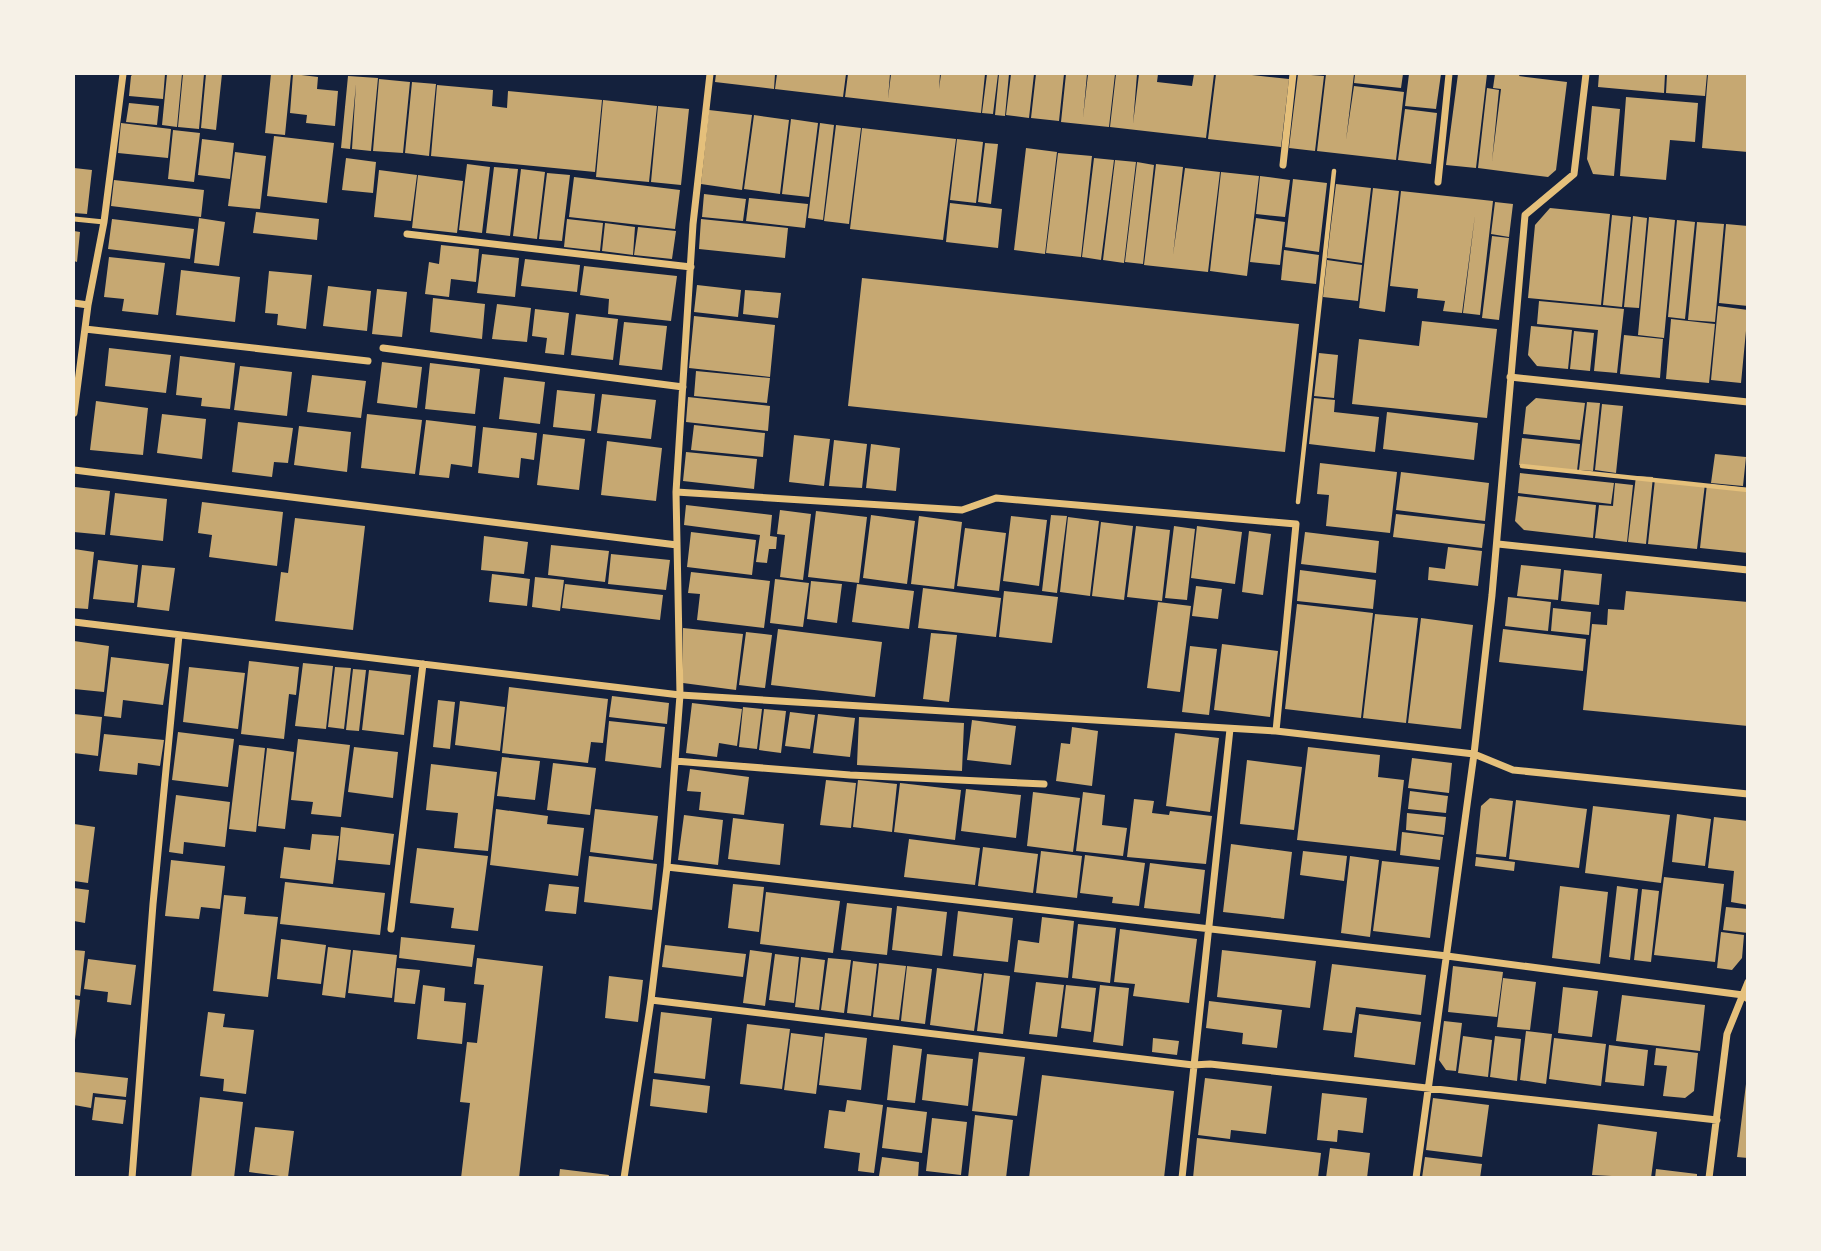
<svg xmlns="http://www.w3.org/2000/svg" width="1821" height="1251" font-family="Arial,sans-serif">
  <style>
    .building { fill: #c6a872 }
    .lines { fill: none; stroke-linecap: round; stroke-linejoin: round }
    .path { stroke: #e5c07b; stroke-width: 4.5 }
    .service { stroke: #e5c07b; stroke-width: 5 }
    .minor { stroke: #e5c07b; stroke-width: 7 }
  </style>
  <rect width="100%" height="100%" fill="#14213d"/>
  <path class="building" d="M133,74H165L163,99L129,96L131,76Z
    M167,74H182L177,127L162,125Z
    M183,74H204L199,129L178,127Z
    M206,74H222L216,130L201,128Z
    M271,74H291L285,135L265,133Z
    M293,74L318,77L317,89L338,91L335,126L306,123L307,115L290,113Z
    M716,74H775L774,89L715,82Z
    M777,74H846L843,97L775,89Z
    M848,74H890L888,99L891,74H940L939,89L941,74H985L981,113L845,97Z
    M987,74H998L993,114L982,113Z
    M999,74H1009L1005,116L995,115Z
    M1011,74H1034L1029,118L1006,115Z
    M1036,74H1064L1059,121L1031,118Z
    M1066,74H1087L1083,118L1088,74H1115L1109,127L1061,122Z
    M1116,74H1137L1133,124L1139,74H1158L1157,82L1192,86L1194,74H1214L1206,138L1110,127Z
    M1216,74H1243L1289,79L1281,147L1208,139Z
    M1298,74L1324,76L1315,151L1289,148Z
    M1326,74H1354L1346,140L1354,86L1404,92L1396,160L1317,151Z
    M1355,74H1403L1401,88L1354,83Z
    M1409,74H1441L1436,109L1405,106Z
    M1458,74H1487L1476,168L1446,165Z
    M1495,74H1520L1519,76L1567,82L1556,170L1548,177L1478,168L1487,88L1499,90L1492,161L1501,89L1493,88Z
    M1599,74H1665L1664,93L1598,87Z
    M1667,74H1707L1705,96L1666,93Z
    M1708,74H1748V152L1702,148Z
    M348,76L378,78L371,151L352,149L356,84L350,149L341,148Z
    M379,79L410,82L403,153L373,151Z
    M412,82L436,84L429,156L405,153Z
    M437,85L493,90L492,106L507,108L508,91L602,100L595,172L431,156Z
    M1626,97L1698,103L1695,142L1670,140L1666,180L1620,176Z
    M603,100L657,106L649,182L596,177Z
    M129,103L159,106L157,125L126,122Z
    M658,106L689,109L681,185L651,182Z
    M1592,106L1620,109L1614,176L1593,174L1587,159Z
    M1405,109L1437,113L1431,164L1398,160Z
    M709,110L752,115L742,190L701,184Z
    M754,115L789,120L780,194L744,189Z
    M791,119L818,123L809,197L782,194Z
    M121,123L171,129L168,158L118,153Z
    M820,123L834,125L823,220L808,218Z
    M836,125L861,128L849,224L824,221Z
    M862,128L956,139L943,240L850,229Z
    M173,130L200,133L194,182L168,179Z
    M274,136L334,143L327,203L267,196Z
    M202,139L234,143L230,179L198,175Z
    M957,139L983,142L976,203L950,200Z
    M985,143L998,144L991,204L978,202Z
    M1026,148L1057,152L1045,254L1014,250Z
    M235,152L266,156L260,209L228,206Z
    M1058,153L1092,156L1081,257L1046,253Z
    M346,158L376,162L373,193L342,190Z
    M1094,158L1114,160L1101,260L1082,257Z
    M1115,160L1136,162L1124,263L1103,260Z
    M1137,162L1154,165L1143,264L1125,262Z
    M467,164L490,167L482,233L459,230Z
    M1156,164L1183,167L1173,255L1185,168L1220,172L1208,272L1144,265Z
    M494,167L518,169L510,236L486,233Z
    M74,168L92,170L87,214L74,213Z
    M521,169L545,172L537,239L513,236Z
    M379,170L417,175L411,221L374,217Z
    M1221,172L1259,176L1247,276L1210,271Z
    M547,173L570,175L562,241L539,239Z
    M418,175L463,181L457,233L412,228Z
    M1260,176L1290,180L1285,217L1256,214Z
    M574,177L680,190L675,229L569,217Z
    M1293,179L1327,183L1319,252L1285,247Z
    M114,180L204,190L201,217L111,206Z
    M1336,184L1371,188L1362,263L1327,258Z
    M1373,188L1399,191L1385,312L1359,308Z
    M1401,191L1493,201L1480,315L1463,313L1475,215L1462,313L1443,311L1445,301L1417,298L1418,289L1390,286Z
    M704,194L746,199L743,221L702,217Z
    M749,198L808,204L805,228L746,221Z
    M1495,202L1513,204L1509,237L1491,234Z
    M950,203L1002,209L998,248L946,242Z
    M1550,208L1610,214L1601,305L1528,298L1535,225Z
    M256,212L319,219L317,240L253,233Z
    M1612,215L1631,217L1622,307L1603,305Z
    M1633,216L1647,218L1639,308L1624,307Z
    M1649,217L1675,220L1664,338L1638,335Z
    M199,218L225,222L219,266L194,263Z
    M1256,218L1285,222L1280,265L1250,262Z
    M112,219L194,229L190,259L108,249Z
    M567,219L603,223L600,251L564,247Z
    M701,219L788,228L785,258L699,249Z
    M1677,220L1695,222L1685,319L1668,317Z
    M1697,222L1724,224L1715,322L1688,320Z
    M605,223L635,227L633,255L602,251Z
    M1726,224L1748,226V306L1719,303Z
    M638,227L676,231L672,259L634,255Z
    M74,231L80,232L77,262L74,261Z
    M1492,236L1509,238L1499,320L1482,318Z
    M441,245L479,249L476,282L451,279L449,297L425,294L429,262L439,264Z
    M1284,250L1319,255L1316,284L1281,280Z
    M482,254L519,258L515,297L477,293Z
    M109,257L165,263L158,315L122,311L124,299L104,297Z
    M525,259L580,265L577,292L521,286Z
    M1327,260L1362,265L1358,301L1323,297Z
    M584,266L677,276L671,321L608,314L609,299L580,295Z
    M181,270L240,277L235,322L176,315Z
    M269,271L312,275L306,329L277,325L278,314L265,313Z
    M862,278L1299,324L1285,452L848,406Z
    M697,285L741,290L738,317L694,312Z
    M328,286L371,291L367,331L323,326Z
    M377,289L407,292L402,337L372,334Z
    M745,290L781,293L778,318L743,314Z
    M433,298L485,304L482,339L430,332Z
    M1539,301L1624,309L1617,373L1594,371L1598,330L1537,324Z
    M497,304L531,308L527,342L492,339Z
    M1718,306L1748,310L1741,383L1711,380Z
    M535,309L569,313L564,355L545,353L547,338L532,336Z
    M576,314L618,319L613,360L571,355Z
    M694,316L775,325L770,377L689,368Z
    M1671,319L1715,324L1709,383L1666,379Z
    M1422,321L1497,329L1487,418L1352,404L1359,339L1419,346Z
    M624,322L667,326L662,370L619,365Z
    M1531,326L1572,330L1568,369L1537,366L1528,355Z
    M1574,331L1594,333L1590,371L1570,369Z
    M1624,335L1663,339L1660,378L1620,374Z
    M109,348L171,355L166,393L105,386Z
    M1319,353L1338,355L1334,398L1314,396Z
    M180,356L235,363L230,409L201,406L202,398L176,395Z
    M382,362L422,367L417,408L377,403Z
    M430,363L480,369L475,414L425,409Z
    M240,366L292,372L287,416L234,410Z
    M696,371L770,378L767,403L694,396Z
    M312,375L366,381L361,418L307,412Z
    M504,377L545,382L540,424L499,419Z
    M557,390L595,394L591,431L553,427Z
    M602,394L656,400L651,439L597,433Z
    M688,397L770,406L768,431L686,422Z
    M1314,398L1335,400L1334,412L1379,417L1375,452L1309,444Z
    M1536,398L1585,403L1580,440L1523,434L1526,407Z
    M96,401L148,408L143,455L90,450Z
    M1587,402L1600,403L1593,471L1579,470Z
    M1602,404L1623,406L1616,473L1595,470Z
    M1387,412L1478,423L1474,460L1383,449Z
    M162,414L206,419L202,459L157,453Z
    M367,414L422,420L415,474L361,468Z
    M426,420L476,426L472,467L451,464L449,478L419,475Z
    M238,422L293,428L288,463L274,462L272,477L232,472Z
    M694,425L765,433L763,457L691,450Z
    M299,426L351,432L347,472L294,465Z
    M483,427L537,433L534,460L521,458L519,478L478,473Z
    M543,434L585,439L579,490L537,485Z
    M794,435L830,439L824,486L789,482Z
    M1522,438L1580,444L1577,471L1519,465Z
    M834,440L867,444L862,488L829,486Z
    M607,441L662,448L656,501L601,495Z
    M871,444L900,448L896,491L866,488Z
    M686,452L757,459L754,489L683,481Z
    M1715,454L1746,457L1743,486L1711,483Z
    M1320,463L1397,472L1390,533L1326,526L1329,495L1317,494Z
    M1401,472L1489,483L1485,521L1396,510Z
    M1520,473L1614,483L1611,504L1518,493Z
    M1636,476L1653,477L1646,544L1628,542Z
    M1655,479L1705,484L1697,549L1648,544Z
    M1615,483L1633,485L1627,542L1595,538L1599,505L1613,506Z
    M1707,484L1748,488V553L1700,548Z
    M75,487L110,491L105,535L74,532Z
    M115,493L167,499L163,541L110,535Z
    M1518,496L1596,505L1593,538L1524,530L1515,521Z
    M202,502L283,512L277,566L209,557L212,535L198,533Z
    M686,505L772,515L770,536L777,537L776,549H769L767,563L756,562L760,535L684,525Z
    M780,510L811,514L803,580L780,577L785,535L777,534Z
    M816,511L867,517L859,583L808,577Z
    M1396,514L1485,524L1482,548L1393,537Z
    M871,515L915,521L907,584L863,578Z
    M1051,515L1067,516L1057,593L1042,591Z
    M919,516L962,522L954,589L911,584Z
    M1011,516L1047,520L1039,586L1003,581Z
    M1068,517L1099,521L1090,596L1060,592Z
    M295,518L365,526L353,630L275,621L281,572L288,573Z
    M1101,522L1133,526L1124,600L1092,596Z
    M1136,526L1170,530L1162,601L1127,597Z
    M1174,526L1195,529L1187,600L1165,598Z
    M1197,526L1242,532L1235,584L1191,578Z
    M965,528L1006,533L999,591L957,586Z
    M1249,531L1271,534L1263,595L1242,592Z
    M691,532L756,540L752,575L687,567Z
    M1305,532L1379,541L1376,573L1301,564Z
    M484,536L528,542L524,574L481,570Z
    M551,545L609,551L605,582L548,575Z
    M1448,547L1482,551L1478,586L1428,580L1429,567L1445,569Z
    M74,549L94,552L88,609L74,608Z
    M611,554L670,560L666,590L608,584Z
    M98,560L138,565L134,603L93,599Z
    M142,565L175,568L169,611L137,607Z
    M1521,565L1561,569L1558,600L1517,596Z
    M1300,570L1376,580L1373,609L1297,601Z
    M1564,570L1602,574L1599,605L1561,601Z
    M691,572L770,581L764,628L697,620L700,594L688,593Z
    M492,574L530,579L527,606L489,602Z
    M535,577L564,580L560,611L532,607Z
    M775,579L809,583L803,627L770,623Z
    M811,581L842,584L837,623L807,619Z
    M565,584L663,595L660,620L562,608Z
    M857,584L914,591L909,629L852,622Z
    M1196,586L1222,589L1218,619L1192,616Z
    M923,588L1001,598L996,637L918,628Z
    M1004,591L1058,597L1052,643L999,637Z
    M1626,591L1748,602V726L1583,710L1592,624L1607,625L1608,609L1624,610Z
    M1508,597L1551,602L1548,631L1505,626Z
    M1158,602L1191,606L1180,692L1147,688Z
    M1297,604L1373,613L1361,718L1285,709Z
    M1553,608L1591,612L1589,635L1551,631Z
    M1375,614L1418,618L1406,723L1363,718Z
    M1421,618L1473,625L1461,729L1408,723Z
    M683,628L743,634L736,690L683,683Z
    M778,629L882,642L875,697L771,685Z
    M1503,629L1586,639L1583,671L1499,662Z
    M746,632L772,635L765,688L739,685Z
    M931,633L957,635L949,702L923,699Z
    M74,641L109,646L104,692L74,689Z
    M1222,644L1278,651L1270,717L1214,710Z
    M1190,646L1217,649L1209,715L1182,712Z
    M111,657L169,664L163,705L123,700L121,718L104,716Z
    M249,661L299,667L296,695L289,694L284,739L241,734Z
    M303,663L333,666L326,729L295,726Z
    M189,667L245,673L238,729L183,722Z
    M335,667L351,668L344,729L328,727Z
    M353,669L366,670L359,731L346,730Z
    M369,670L411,675L404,735L362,730Z
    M509,687L608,699L603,743L591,742L588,763L502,753Z
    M612,696L669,703L667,724L609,717Z
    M438,700L455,702L450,749L433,747Z
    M460,701L505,707L500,751L455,745Z
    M692,703L742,709L737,746L719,743L717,757L686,753Z
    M743,707L762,709L757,749L739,747Z
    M764,709L786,711L781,753L759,750Z
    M790,712L815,715L810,749L785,746Z
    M74,714L102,717L98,756L74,753Z
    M818,714L855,718L850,757L813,753Z
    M859,717L964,723L962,771L857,765Z
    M972,720L1016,726L1011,765L967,760Z
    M609,721L665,727L661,768L605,761Z
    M1072,727L1098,731L1092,786L1056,781L1061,743L1070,744Z
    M178,732L234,739L228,787L172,780Z
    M1175,733L1219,738L1210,812L1166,806Z
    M104,734L164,740L160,766L138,763L137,775L99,771Z
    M298,739L350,745L341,817L311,814L313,802L291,800Z
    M239,745L265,748L256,832L229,829Z
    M354,747L398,752L393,798L348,792Z
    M1308,747L1380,755L1378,777L1404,780L1396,851L1297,840Z
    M267,748L294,752L285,829L258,826Z
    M502,757L540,761L535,800L497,796Z
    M1412,758L1452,763L1449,793L1408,788Z
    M1247,760L1302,767L1294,830L1240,824Z
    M553,763L596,768L590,815L547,810Z
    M431,764L497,772L488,851L454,848L458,813L426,810Z
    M690,769L749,777L744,815L699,810L701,792L687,791Z
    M826,780L856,783L851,828L820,825Z
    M858,780L897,784L892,832L853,827Z
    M900,783L961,790L955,840L894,832Z
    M966,789L1021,795L1016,838L961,831Z
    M1410,791L1448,796L1446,813L1408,809Z
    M1033,792L1080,798L1073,852L1027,846Z
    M1083,792L1105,795L1102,825L1127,828L1123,856L1076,851Z
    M176,795L230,802L225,847L184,842L183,854L169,852Z
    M1490,798L1513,801L1506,857L1476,854L1481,806Z
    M1134,799L1154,801L1152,813L1169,815L1170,811L1212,816L1206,864L1127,857Z
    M1516,800L1587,809L1579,868L1509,859Z
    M1593,806L1670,815L1661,883L1585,873Z
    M496,809L548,816L547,824L584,828L578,876L490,865Z
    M595,809L658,816L653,860L590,852Z
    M1407,813L1446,817L1444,835L1406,830Z
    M1677,814L1711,819L1705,866L1672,862Z
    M684,815L723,820L718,865L678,860Z
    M1714,817L1748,821V905L1731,902L1734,871L1708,868Z
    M733,818L784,824L780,865L728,859Z
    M74,824L95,827L88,883L74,881Z
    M341,827L394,834L390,865L338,860Z
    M1402,832L1443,837L1440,860L1400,855Z
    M312,834L339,836L333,884L280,878L284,847L310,850Z
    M909,839L980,848L975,885L904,877Z
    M1231,844L1292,852L1284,919L1223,912Z
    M983,847L1038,854L1033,893L978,886Z
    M417,848L488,856L478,931L451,928L454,908L410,903Z
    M1041,851L1082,856L1077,898L1036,893Z
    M1303,851L1347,856L1344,881L1300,875Z
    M1085,855L1145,863L1139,906L1112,903L1113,897L1080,893Z
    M589,856L657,864L652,910L584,902Z
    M1350,856L1379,860L1370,937L1341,933Z
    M1476,857L1515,862L1514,871L1475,866Z
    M171,860L225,866L220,909L201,907L199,919L165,916Z
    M1382,861L1439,867L1430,938L1373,931Z
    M1150,863L1205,870L1200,914L1144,908Z
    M1664,877L1724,884L1715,962L1654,955Z
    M285,882L385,893L380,935L280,924Z
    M549,884L579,887L576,914L545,911Z
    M733,884L764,887L759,932L728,928Z
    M1560,886L1608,892L1600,964L1552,958Z
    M1617,886L1638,889L1630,960L1609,957Z
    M74,888L89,890L85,923L74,921Z
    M1642,889L1659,891L1651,962L1634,960Z
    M766,892L840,901L833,953L760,944Z
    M224,895L246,897L244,914L278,917L268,997L213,991Z
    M847,903L892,908L887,955L841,950Z
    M897,906L947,912L942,956L892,950Z
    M1726,907L1748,909V933L1723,930Z
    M958,911L1013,918L1008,962L953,956Z
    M1042,917L1074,921L1068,978L1014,972L1018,940L1039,943Z
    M1078,924L1116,928L1110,983L1072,978Z
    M1120,929L1197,939L1189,1003L1133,996L1135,984L1114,982Z
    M1721,932L1744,935L1742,958L1732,970L1717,968Z
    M401,937L475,945L472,967L399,958Z
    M281,939L326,945L321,984L277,979Z
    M665,945L746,954L743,977L662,967Z
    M328,947L351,950L345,998L322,995Z
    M74,950L85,951L80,996L74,995Z
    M353,950L397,955L392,998L348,993Z
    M750,950L772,953L765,1006L743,1003Z
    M1222,950L1316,961L1310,1008L1217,997Z
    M775,954L799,957L794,1003L769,1000Z
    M801,957L825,960L819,1010L795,1007Z
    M477,958L543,966L519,1178H461L470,1103L460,1102L467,1042L477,1043L484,985L474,984Z
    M828,958L851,960L844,1013L821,1010Z
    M88,959L136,965L131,1005L107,1002L108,992L84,989Z
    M853,961L877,964L871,1016L847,1013Z
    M879,963L906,966L899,1020L873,1017Z
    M1332,964L1426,975L1421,1015L1356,1007L1352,1033L1323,1030Z
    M907,966L932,969L925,1024L901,1021Z
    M1453,966L1503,972L1497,1017L1448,1012Z
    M397,968L420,970L415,1004L394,1002Z
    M937,968L982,974L974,1031L930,1025Z
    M984,973L1010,976L1003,1034L977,1031Z
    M609,976L643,980L638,1022L605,1018Z
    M1503,978L1536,982L1530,1030L1497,1027Z
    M1036,982L1064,985L1057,1037L1029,1034Z
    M423,985L445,988L444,1001L466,1003L462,1044L417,1039Z
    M1066,985L1096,988L1091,1032L1061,1028Z
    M1100,985L1129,988L1123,1046L1093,1042Z
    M1563,987L1598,991L1592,1037L1558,1033Z
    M1622,995L1705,1005L1700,1051L1616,1041Z
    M74,999L80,1000L75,1040L74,1039Z
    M1209,1001L1282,1010L1277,1048L1242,1044L1243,1033L1206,1028Z
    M208,1012L225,1014L223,1027L254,1030L246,1094L223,1091L224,1079L200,1076Z
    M661,1012L712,1018L705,1079L654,1073Z
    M1359,1014L1421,1022L1415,1065L1354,1057Z
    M1444,1021L1462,1023L1456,1071L1446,1070L1439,1060Z
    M747,1024L790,1029L782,1089L740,1084Z
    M1526,1031L1552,1034L1546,1084L1520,1080Z
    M791,1033L823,1037L816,1094L784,1090Z
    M825,1033L867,1038L861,1090L819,1085Z
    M1463,1036L1492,1040L1488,1077L1458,1073Z
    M1495,1036L1521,1039L1517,1081L1490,1077Z
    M1153,1038L1179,1041L1177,1055L1152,1052Z
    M1554,1038L1606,1044L1601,1086L1549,1079Z
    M893,1045L922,1049L915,1103L887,1100Z
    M1609,1045L1648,1050L1644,1086L1605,1082Z
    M1656,1048L1698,1053L1694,1091L1685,1098L1663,1096L1667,1066L1654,1065Z
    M979,1052L1025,1057L1017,1116L972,1111Z
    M927,1054L973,1059L968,1106L922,1100Z
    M75,1072L128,1078L126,1097L93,1093L91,1108L74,1105Z
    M1042,1075L1174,1091L1164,1178H1029Z
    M1205,1078L1272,1086L1266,1134L1231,1130L1230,1139L1198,1135Z
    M653,1079L710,1086L707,1113L650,1106Z
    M1746,1084H1748V1158L1737,1157Z
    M1322,1093L1367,1098L1363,1133L1338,1130L1337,1142L1317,1140Z
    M95,1097L126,1100L123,1124L92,1120Z
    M200,1097L243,1102L234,1178H191Z
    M1433,1098L1489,1105L1482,1157L1426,1150Z
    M847,1100L883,1105L874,1173L858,1171L860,1153L824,1148L829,1110L845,1112Z
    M887,1107L927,1112L922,1153L882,1148Z
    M975,1115L1013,1120L1006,1178H968Z
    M932,1118L967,1122L961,1175L926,1171Z
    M1598,1124L1657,1132L1651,1178L1592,1175Z
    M255,1127L294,1131L288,1177L249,1172Z
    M1197,1138L1321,1153L1318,1178H1193Z
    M1330,1148L1370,1153L1367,1178H1326Z
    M882,1157L919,1162L918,1178L879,1176Z
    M1425,1157L1482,1164L1480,1178H1422Z
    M560,1169L609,1175L608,1178H559Z
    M1656,1169L1697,1174V1178H1655Z"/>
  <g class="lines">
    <path class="path" d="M1522,466L1748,490
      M1298,502L1334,171"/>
    <path class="service" d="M74,219L104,222"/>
    <path class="minor" d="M1283,165L1293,74
      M1438,182L1449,74
      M407,234L691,267
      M74,303L88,305
      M85,329L368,361
      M383,348L683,387
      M1510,377L1748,402
      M74,413L88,305L104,222L123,74
      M74,470L677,545
      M676,492L962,510L996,498L1296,524L1276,731
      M1498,544L1748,570
      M74,622L680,695L1276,731L1474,754L1513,770L1748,794
      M675,761L850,775L1044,784
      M667,867L1447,956L1743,995L1748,999
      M391,929L423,664
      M651,1000L1193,1065L1210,1064L1717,1120
      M132,1178L153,904L179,635
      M624,1178L651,1000L667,867L680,695L676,492L693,224L710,74
      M1182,1178L1230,729
      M1416,1178L1474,754L1492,595L1525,215L1574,174L1586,74
      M1709,1178L1727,1034L1748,982"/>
  </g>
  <rect width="1821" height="1251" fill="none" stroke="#f6f1e7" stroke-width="150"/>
</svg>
